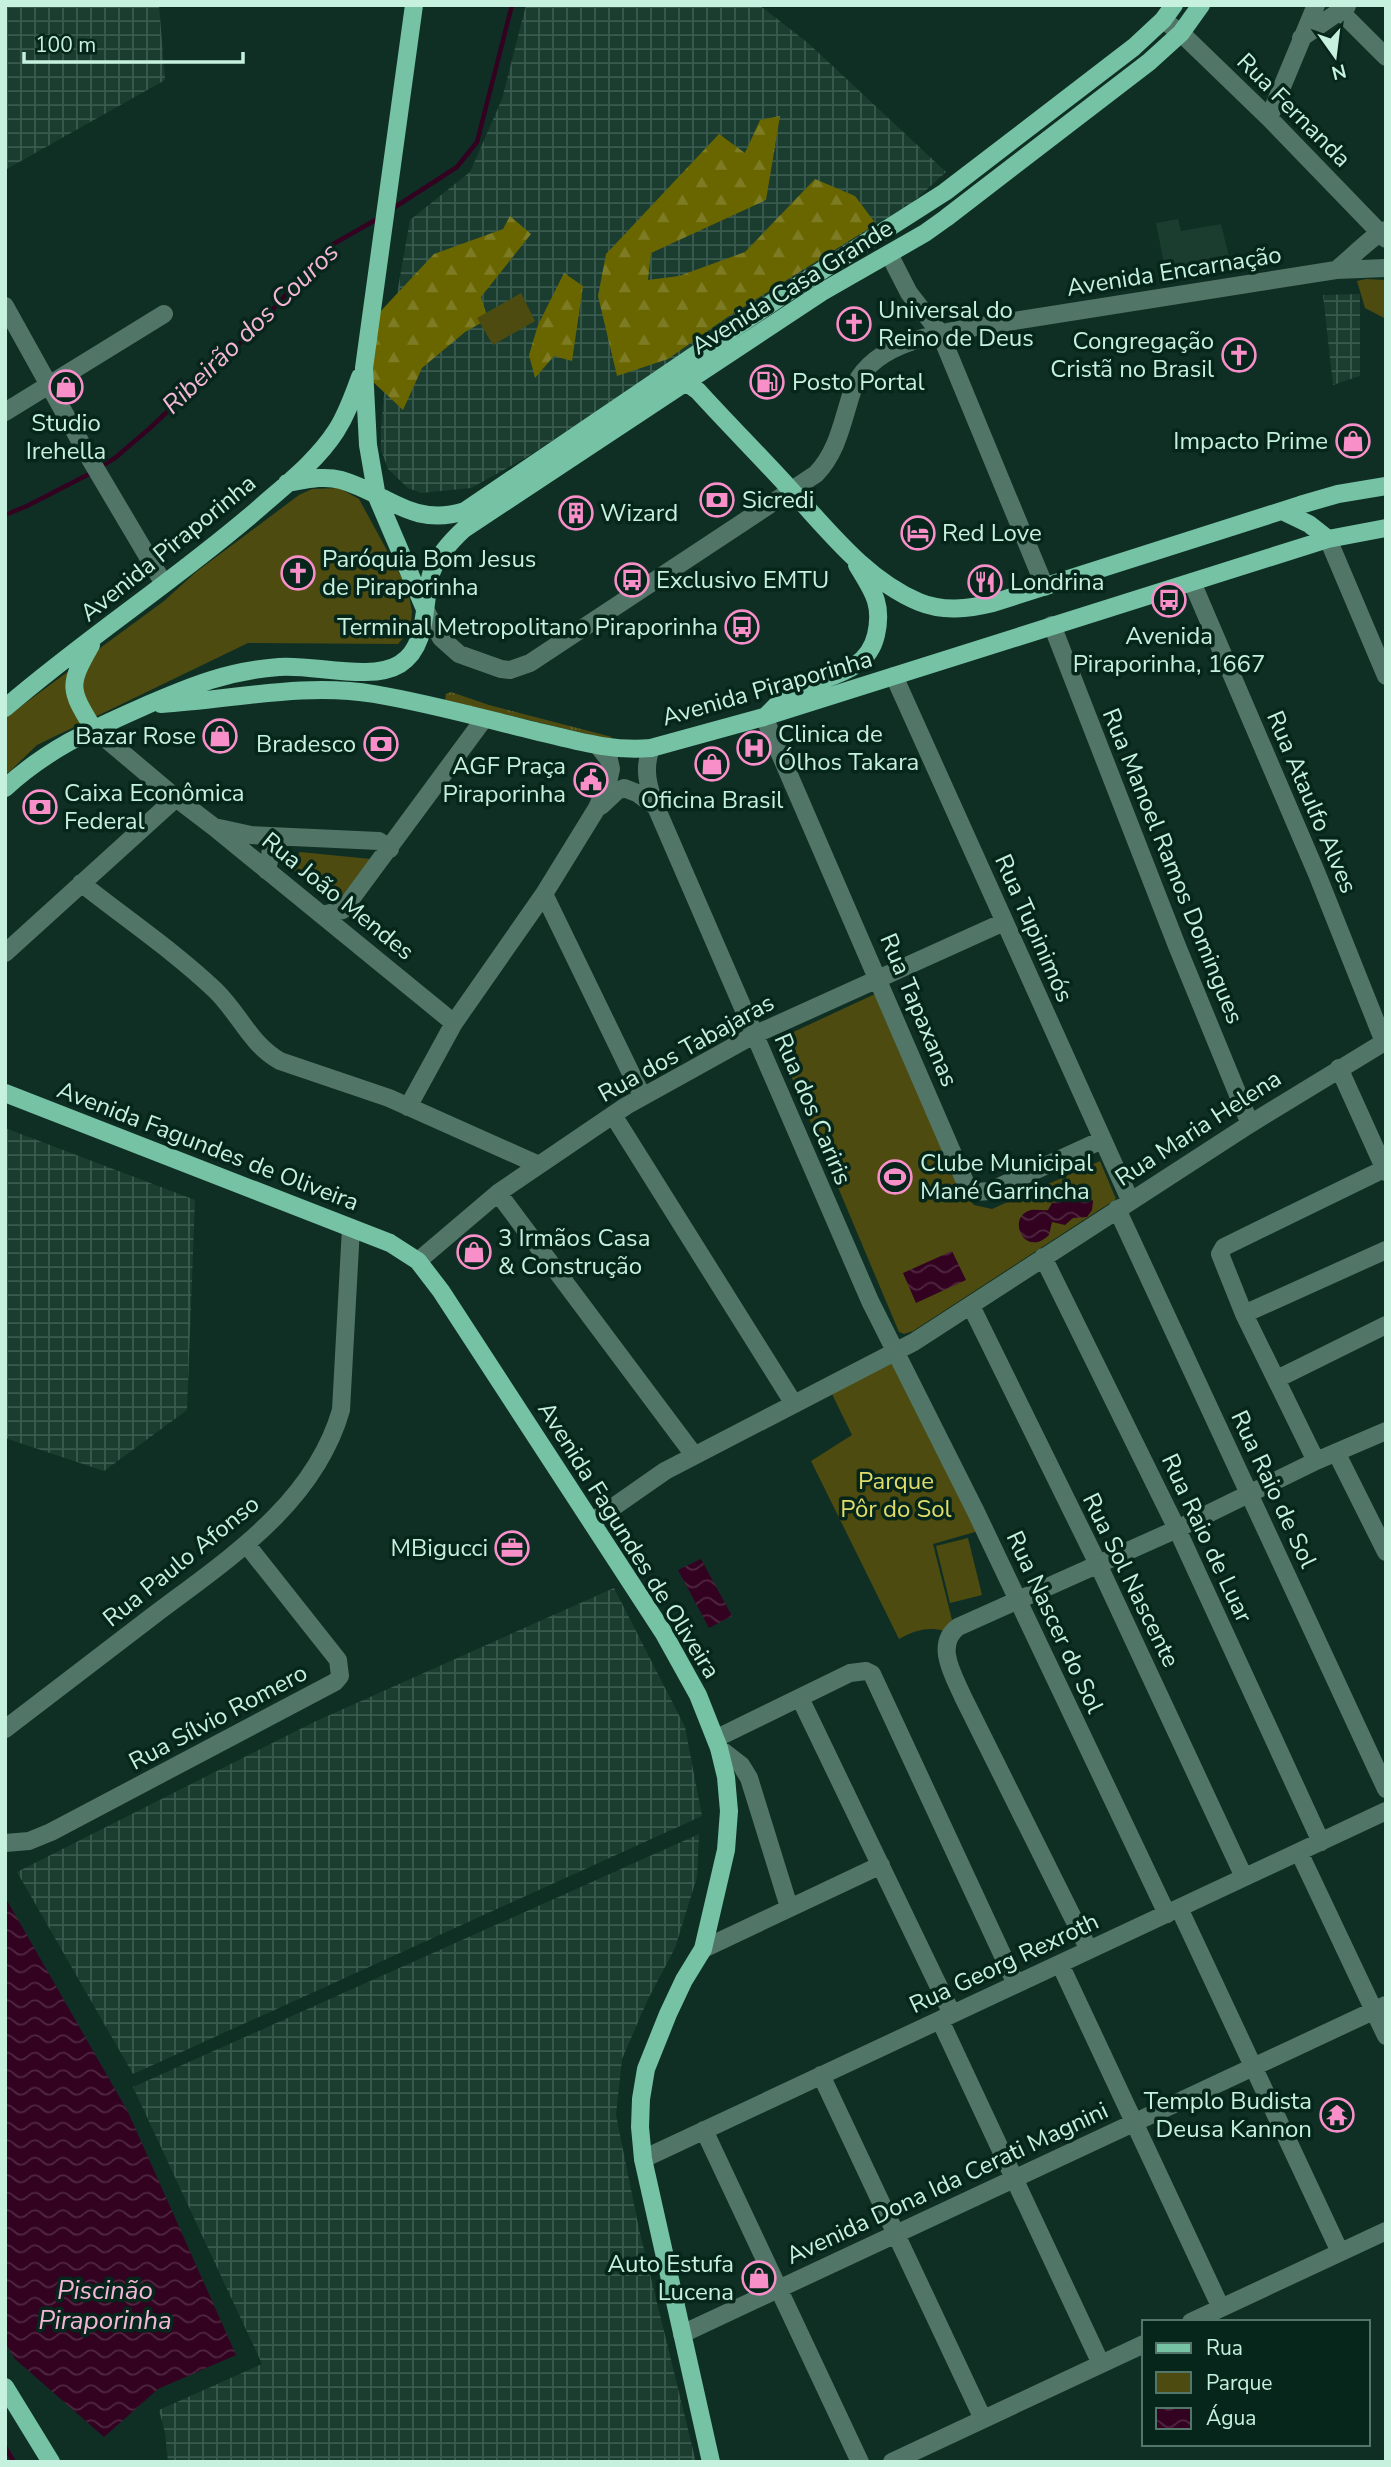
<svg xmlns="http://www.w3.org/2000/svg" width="1391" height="2467" font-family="'Nunito Sans',sans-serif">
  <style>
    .built { fill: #1a3d30 }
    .industrial { fill: url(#industrial-grid) }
    .grass { fill: url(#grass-tufts) }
    .forest { fill: url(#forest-firs) }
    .park { fill: #4d4b0f }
    .water { fill: url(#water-waves) }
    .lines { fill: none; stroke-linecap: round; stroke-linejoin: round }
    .stream { stroke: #330221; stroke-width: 4.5 }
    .minor { stroke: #517566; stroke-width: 18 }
    .major { stroke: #75c2a4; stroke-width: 18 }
    .labels { text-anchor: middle; stroke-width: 7; stroke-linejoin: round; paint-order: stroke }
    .street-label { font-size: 24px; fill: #c5f1de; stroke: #06251b }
    .poi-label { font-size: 24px; fill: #c5f1de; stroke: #06251b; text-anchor: start }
    .park-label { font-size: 24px; fill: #e0dc6a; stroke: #06251b }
    .water-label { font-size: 26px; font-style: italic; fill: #f5b6d6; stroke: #06251b }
  </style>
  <defs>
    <pattern id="industrial-grid" width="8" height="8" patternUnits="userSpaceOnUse" patternTransform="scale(1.75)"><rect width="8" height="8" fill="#1a3d30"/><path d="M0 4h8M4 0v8" fill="none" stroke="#3a5a4e"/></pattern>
    <pattern id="grass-tufts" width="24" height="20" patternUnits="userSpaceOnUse" patternTransform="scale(1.75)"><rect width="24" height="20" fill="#4d4b0f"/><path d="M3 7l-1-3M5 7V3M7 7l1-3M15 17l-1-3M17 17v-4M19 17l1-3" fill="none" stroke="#656532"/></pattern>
    <pattern id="forest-firs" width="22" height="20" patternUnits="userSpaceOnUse" patternTransform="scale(1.75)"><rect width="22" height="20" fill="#696600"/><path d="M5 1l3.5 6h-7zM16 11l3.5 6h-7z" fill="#7d7c25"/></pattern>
    <pattern id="water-waves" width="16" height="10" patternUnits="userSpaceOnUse" patternTransform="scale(1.75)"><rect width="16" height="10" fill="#330221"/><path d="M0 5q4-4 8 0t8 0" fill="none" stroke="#4f2741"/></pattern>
  </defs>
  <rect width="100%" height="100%" fill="#102f24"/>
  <path class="built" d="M1178,219L1181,231L1221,224L1230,261L1166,274L1156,223Z"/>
  <path class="industrial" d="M5,5H159L165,80L5,170Z
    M526,5H759L808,43L946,172L891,222L527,457L471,488L421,493L408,488L388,469L381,450V429L388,345L410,220L470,172L502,99Z
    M1360,294V376L1333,385L1323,295Z
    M5,1128L195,1200L187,1410L104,1471L5,1438Z
    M614,1588L685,1727L702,1816L133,2074L17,1872L314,1722Z
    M699,1834L697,1877L675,1948L648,1999L622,2059L616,2115L639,2229L696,2462H168L165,2433L159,2410L262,2364L133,2087Z"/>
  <path class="grass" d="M451,692L489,705L612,737L608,739L445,700L446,694Z"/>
  <path class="forest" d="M780,116L766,200L651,253L648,280L679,276L745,252L815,179L855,196L876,224L726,318L668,359L617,376L598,296L606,254L719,134L745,153L760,120Z
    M510,216L531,234L481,297L488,319L465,332L422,368L403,410L371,380L378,314L434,254L503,229Z
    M564,273L583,286L572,361L554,356L535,378L529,355L538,325Z"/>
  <path class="park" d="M1366,279L1386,280V319L1365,308L1357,281Z
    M521,293L535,321L493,345L477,318Z
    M339,488L359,499L408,589L412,612L410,630L398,644L248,643L37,745L5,776V718L164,601L196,572L299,495L312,489Z
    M300,852L371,859L336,904L290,868Z
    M875,994L963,1193L974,1205L992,1209L1100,1161L1116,1199L913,1331L904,1334L899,1332L776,1040Z
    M893,1361L982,1530L933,1544L952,1620L944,1631C928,1626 913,1631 899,1639L811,1461L852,1435L831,1392Z
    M968,1538L982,1595L950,1603L936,1546Z"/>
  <path class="water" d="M1078,1190L1087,1193L1093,1201L1092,1210L1087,1217L1073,1218L1065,1225L1052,1222L1049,1235C1025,1259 1005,1217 1031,1210C1037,1209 1042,1211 1048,1210L1052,1203L1065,1200L1069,1194Z
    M952,1251L966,1280L916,1303L903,1273Z
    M701,1559L732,1616L709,1628L678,1570Z
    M5,1897L128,2112L236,2355L158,2389L104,2437L15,2359L5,2342Z"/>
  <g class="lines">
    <path class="stream" d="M392,209L457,167L477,142L512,5
      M100,467L115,458L150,428L259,325L328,247L379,218
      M5,515L27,506L93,472
      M5,2447L14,2462"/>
    <path class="minor" d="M1340,11L1386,57
      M1163,20L1181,33L1269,118L1386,239
      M1301,38L1347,6
      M1269,118L1316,5
      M889,254L909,293L940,333L1045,587
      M1336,270C1348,261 1375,233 1386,230
      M5,306L90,459L164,584
      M5,412L164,314
      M1328,539L1386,676
      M1192,582L1317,874L1384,1042
      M426,611L441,638L459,654L501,669L510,670L530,663L816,474C838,451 842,422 852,392C868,346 928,335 970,328L1336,270L1386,268
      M1052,625L1177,946L1250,1124
      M894,676L1130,1200
      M764,717L966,1184L975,1192L990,1191L1102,1140
      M93,728L176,798L214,827L454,1023
      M651,748C643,769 648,787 656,807L870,1301L976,1512L1167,1914
      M601,806L617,791L624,788L637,793L656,807
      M219,828L251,835L379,841L390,849
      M267,871L272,845L276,837
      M81,883C125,918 174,951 215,990C240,1014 249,1043 280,1061L389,1098L539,1165
      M544,894L642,1096
      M322,915L343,910L484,719
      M5,953L176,798
      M1339,1068L1386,1172
      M408,1107L454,1023L544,894L597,808L608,782L611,769L609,760L599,747
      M613,1115L794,1404
      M498,1193L694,1455
      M1117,1209L1386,1789
      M1043,1257L1177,1529L1321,1842
      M418,1261L498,1193L626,1106L754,1035L1004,922
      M971,1306L1098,1564L1244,1877
      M1244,1314L1386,1250
      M1277,1379L1386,1325
      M1337,1454L1386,1552
      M1316,1461L1244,1314L1220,1254L1224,1247L1384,1169
      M592,1522L665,1471L914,1342L1250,1124L1386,1041
      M800,1698L952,2014
      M5,1729C55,1691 105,1653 154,1615C228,1559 314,1504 341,1410L351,1228
      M717,1738L850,1673L866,1671L872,1674L1016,1984
      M719,1748L741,1765L749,1778L789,1907
      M5,1843L29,1841L51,1832L335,1682L340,1676L338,1660L247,1545
      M1299,1852L1386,2036
      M1179,1908L1340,2252
      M703,1949L881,1865
      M1089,1950L963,1697C954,1676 934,1645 958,1627L1177,1529L1316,1461L1386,1431
      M1060,1964L1221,2308
      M940,2020L1101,2364
      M821,2075L983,2419
      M704,2130L860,2462
      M643,2159L1386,1811
      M1191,2322L1386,2231
      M682,2334L1386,2005
      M892,2462L1144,2344"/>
    <path class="major" d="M414,5L364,368L368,445L377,497L424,607
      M680,378L698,391C728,424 760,456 790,489C827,529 866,580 919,602C943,612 968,609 993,603L1300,505L1338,494L1386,486
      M287,483C305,480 323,475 341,480C387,493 412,528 465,511L782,296L945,192L1134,47L1163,20L1174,5
      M1282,511L1309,524L1328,539
      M91,645C68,685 69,689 93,728
      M161,704C231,700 304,682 374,694C428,703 482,718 535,731C574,740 611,752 651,748L764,717L1328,539L1386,528
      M5,708C86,638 176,580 257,510C284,486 316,462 336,431C347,414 353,396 360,377
      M767,715C776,705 784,697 796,691C826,675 867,674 876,635C883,604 873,591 857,565
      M5,788C50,747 93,729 147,705C193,685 228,671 279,667C314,664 371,682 400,664C430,645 422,601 432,571C439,554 451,541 464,529L822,292L925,233L946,218L1149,62L1181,33L1201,5
      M5,1093L390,1243L418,1261L441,1291L663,1632L698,1695L719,1748L726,1777L729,1811L726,1850L703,1949L684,1980L668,2014L646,2069L641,2099L640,2127L643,2159L711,2462
      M5,2387L51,2462"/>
  </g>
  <defs>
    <symbol id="church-ring" viewBox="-11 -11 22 22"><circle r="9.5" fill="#06251b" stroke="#f98fc9" stroke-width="1.5"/><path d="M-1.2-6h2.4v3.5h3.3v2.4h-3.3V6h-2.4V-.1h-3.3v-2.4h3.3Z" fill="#f98fc9"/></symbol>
    <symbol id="fuel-ring" viewBox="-11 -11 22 22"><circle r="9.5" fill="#06251b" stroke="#f98fc9" stroke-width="1.5"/><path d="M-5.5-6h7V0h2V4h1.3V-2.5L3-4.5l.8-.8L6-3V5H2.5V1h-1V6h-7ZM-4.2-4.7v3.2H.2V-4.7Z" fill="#f98fc9"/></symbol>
    <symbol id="shop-ring" viewBox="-11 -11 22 22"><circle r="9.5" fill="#06251b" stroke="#f98fc9" stroke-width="1.5"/><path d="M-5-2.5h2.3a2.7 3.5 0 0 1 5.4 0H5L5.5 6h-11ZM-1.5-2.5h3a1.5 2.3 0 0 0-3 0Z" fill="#f98fc9"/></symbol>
    <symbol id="bank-ring" viewBox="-11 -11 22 22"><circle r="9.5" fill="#06251b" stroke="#f98fc9" stroke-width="1.5"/><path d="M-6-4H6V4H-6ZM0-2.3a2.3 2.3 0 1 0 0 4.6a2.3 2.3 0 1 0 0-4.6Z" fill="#f98fc9"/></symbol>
    <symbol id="building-ring" viewBox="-11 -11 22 22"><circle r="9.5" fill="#06251b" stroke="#f98fc9" stroke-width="1.5"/><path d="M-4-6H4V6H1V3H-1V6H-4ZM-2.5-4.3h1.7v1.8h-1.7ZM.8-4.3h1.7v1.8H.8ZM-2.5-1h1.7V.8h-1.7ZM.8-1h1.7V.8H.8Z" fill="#f98fc9"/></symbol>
    <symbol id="hotel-ring" viewBox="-11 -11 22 22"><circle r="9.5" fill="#06251b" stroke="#f98fc9" stroke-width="1.5"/><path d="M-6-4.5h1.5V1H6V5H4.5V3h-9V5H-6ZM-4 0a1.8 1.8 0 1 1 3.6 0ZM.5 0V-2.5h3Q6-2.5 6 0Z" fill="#f98fc9"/></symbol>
    <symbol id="bus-ring" viewBox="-11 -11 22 22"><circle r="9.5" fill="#06251b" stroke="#f98fc9" stroke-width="1.5"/><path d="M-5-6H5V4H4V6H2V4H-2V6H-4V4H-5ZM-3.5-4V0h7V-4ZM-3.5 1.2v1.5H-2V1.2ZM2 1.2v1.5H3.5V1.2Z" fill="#f98fc9"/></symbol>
    <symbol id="restaurant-ring" viewBox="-11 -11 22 22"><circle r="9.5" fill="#06251b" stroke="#f98fc9" stroke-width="1.5"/><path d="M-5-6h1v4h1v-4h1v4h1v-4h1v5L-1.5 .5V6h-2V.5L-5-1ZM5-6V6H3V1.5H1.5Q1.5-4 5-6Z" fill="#f98fc9"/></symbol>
    <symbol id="hospital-ring" viewBox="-11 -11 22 22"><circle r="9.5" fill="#06251b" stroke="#f98fc9" stroke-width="1.5"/><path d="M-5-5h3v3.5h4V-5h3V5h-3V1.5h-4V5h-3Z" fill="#f98fc9"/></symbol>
    <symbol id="civic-ring" viewBox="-11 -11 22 22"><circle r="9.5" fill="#06251b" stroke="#f98fc9" stroke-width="1.5"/><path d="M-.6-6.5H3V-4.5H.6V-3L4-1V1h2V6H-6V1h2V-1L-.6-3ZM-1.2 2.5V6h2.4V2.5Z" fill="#f98fc9"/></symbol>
    <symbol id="stadium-ring" viewBox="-11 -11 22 22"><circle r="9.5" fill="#06251b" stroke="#f98fc9" stroke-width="1.5"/><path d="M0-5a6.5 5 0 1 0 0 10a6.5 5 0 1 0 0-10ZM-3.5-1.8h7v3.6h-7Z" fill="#f98fc9"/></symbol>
    <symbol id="office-ring" viewBox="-11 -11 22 22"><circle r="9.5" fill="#06251b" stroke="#f98fc9" stroke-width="1.5"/><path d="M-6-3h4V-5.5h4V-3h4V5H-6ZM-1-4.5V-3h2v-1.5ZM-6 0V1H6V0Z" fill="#f98fc9"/></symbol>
    <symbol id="temple-ring" viewBox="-11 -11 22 22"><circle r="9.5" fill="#06251b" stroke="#f98fc9" stroke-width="1.5"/><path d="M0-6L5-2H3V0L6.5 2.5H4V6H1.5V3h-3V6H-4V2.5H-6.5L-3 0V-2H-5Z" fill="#f98fc9"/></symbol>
  </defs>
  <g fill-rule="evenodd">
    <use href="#church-ring" x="835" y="305" width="38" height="38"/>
    <use href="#church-ring" x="1220" y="336" width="38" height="38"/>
    <use href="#fuel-ring" x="748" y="363" width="38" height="38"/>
    <use href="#shop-ring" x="47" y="368" width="38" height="38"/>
    <use href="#shop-ring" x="1334" y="422" width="38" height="38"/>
    <use href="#bank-ring" x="698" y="481" width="38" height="38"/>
    <use href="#building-ring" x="557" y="494" width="38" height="38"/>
    <use href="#hotel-ring" x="899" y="514" width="38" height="38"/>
    <use href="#church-ring" x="279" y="554" width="38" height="38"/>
    <use href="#bus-ring" x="613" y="561" width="38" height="38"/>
    <use href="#restaurant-ring" x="966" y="563" width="38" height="38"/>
    <use href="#bus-ring" x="1150" y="581" width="38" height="38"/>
    <use href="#bus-ring" x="723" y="608" width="38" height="38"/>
    <use href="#shop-ring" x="201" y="717" width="38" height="38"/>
    <use href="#bank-ring" x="362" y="725" width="38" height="38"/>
    <use href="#hospital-ring" x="735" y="729" width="38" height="38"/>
    <use href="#shop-ring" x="693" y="745" width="38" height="38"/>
    <use href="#civic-ring" x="572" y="761" width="38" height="38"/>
    <use href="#bank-ring" x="21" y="788" width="38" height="38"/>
    <use href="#stadium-ring" x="876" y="1158" width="38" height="38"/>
    <use href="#shop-ring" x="455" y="1233" width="38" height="38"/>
    <use href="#office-ring" x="493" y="1529" width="38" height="38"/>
    <use href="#temple-ring" x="1318" y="2096" width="38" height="38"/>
    <use href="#shop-ring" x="740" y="2259" width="38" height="38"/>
  </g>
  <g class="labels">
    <g class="street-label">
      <text transform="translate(1294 110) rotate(45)" y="8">Rua Fernanda</text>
      <text transform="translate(1174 271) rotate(-9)" y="8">Avenida Encarnação</text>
      <text transform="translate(792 287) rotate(-32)" y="8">Avenida Casa Grande</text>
      <text transform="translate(168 548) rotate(-39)" y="8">Avenida Piraporinha</text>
      <text transform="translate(767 688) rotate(-16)" y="8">Avenida Piraporinha</text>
      <text transform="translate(1312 802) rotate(67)" y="8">Rua Ataulfo Alves</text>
      <text transform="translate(1173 866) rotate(68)" y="8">Rua Manoel Ramos Domingues</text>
      <text transform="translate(338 896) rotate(39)" y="8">Rua João Mendes</text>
      <text transform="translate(1034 928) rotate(66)" y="8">Rua Tupinimós</text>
      <text transform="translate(919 1010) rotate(67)" y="8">Rua Tapaxanas</text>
      <text transform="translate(686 1048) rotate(-29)" y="8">Rua dos Tabajaras</text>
      <text transform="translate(813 1109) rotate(67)" y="8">Rua dos Cariris</text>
      <text transform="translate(1198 1128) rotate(-33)" y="8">Rua Maria Helena</text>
      <text transform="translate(208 1146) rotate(21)" y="8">Avenida Fagundes de Oliveira</text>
      <text transform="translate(1274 1489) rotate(65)" y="8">Rua Raio de Sol</text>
      <text transform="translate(1207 1538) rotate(65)" y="8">Rua Raio de Luar</text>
      <text transform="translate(629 1540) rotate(58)" y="8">Avenida Fagundes de Oliveira</text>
      <text transform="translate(181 1561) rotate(-39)" y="8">Rua Paulo Afonso</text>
      <text transform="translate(1131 1580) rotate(64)" y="8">Rua Sol Nascente</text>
      <text transform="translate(1055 1622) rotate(65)" y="8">Rua Nascer do Sol</text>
      <text transform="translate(218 1717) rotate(-28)" y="8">Rua Sílvio Romero</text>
      <text transform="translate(1004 1963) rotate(-25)" y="8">Rua Georg Rexroth</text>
      <text transform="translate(947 2183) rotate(-25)" y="8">Avenida Dona Ida Cerati Magnini</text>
    </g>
    <g class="poi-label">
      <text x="878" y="318">Universal do<tspan x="878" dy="28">Reino de Deus</tspan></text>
      <text x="1214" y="349" text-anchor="end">Congregação<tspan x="1214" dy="28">Cristã no Brasil</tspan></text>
      <text x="792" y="390">Posto Portal</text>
      <text x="66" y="431" text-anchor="middle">Studio<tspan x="66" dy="28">Irehella</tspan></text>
      <text x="1328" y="449" text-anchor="end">Impacto Prime</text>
      <text x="742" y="508">Sicredi</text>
      <text x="600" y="521">Wizard</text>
      <text x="942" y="541">Red Love</text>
      <text x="322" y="567">Paróquia Bom Jesus<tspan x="322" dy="28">de Piraporinha</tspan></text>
      <text x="656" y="588">Exclusivo EMTU</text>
      <text x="1010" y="590">Londrina</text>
      <text x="718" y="635" text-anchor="end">Terminal Metropolitano Piraporinha</text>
      <text x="1169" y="644" text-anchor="middle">Avenida<tspan x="1169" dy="28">Piraporinha, 1667</tspan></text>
      <text x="778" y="742">Clinica de<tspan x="778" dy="28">Ólhos Takara</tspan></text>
      <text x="196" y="744" text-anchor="end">Bazar Rose</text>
      <text x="356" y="752" text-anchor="end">Bradesco</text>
      <text x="566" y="774" text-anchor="end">AGF Praça<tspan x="566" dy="28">Piraporinha</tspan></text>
      <text x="64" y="801">Caixa Econômica<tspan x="64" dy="28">Federal</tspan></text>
      <text x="712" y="808" text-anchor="middle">Oficina Brasil</text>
      <text x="920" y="1171">Clube Municipal<tspan x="920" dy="28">Mané Garrincha</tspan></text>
      <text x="498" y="1246">3 Irmãos Casa<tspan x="498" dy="28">&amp; Construção</tspan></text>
      <text x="488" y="1556" text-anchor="end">MBigucci</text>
      <text x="1312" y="2109" text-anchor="end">Templo Budista<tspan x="1312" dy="28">Deusa Kannon</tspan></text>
      <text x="734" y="2272" text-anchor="end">Auto Estufa<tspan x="734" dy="28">Lucena</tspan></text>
    </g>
    <g class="park-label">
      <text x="896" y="1489">Parque<tspan x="896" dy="28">Pôr do Sol</tspan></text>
    </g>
    <g class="water-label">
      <text transform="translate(250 328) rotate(-44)" y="9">Ribeirão dos Couros</text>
      <text x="105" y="2299">Piscinão<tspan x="105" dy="30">Piraporinha</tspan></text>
    </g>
  </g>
  <rect width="1391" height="2467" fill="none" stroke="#c5f1de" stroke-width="14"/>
  <rect x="1142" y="2320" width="228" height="126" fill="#06251b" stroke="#527769" stroke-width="2"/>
  <rect x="1156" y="2343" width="35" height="10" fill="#75c2a4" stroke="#527769" stroke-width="2"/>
  <text x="1206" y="2355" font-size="21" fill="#c5f1de">Rua</text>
  <rect x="1156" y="2372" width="35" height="21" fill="#4d4b0f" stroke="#527769" stroke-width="2"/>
  <text x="1206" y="2390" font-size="21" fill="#c5f1de">Parque</text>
  <rect x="1156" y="2408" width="35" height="21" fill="url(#water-waves)" stroke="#527769" stroke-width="2"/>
  <text x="1206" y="2425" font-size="21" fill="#c5f1de">Água</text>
  <g transform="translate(1335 56) rotate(166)" stroke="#06251b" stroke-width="5" paint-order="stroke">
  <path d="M0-5L12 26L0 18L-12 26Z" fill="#c5f1de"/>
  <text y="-10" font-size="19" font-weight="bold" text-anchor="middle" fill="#c5f1de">N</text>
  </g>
  <path d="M24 52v10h219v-10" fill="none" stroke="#c5f1de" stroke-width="3.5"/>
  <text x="35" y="52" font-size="21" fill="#c5f1de" stroke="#06251b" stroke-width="5" paint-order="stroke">100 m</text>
</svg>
